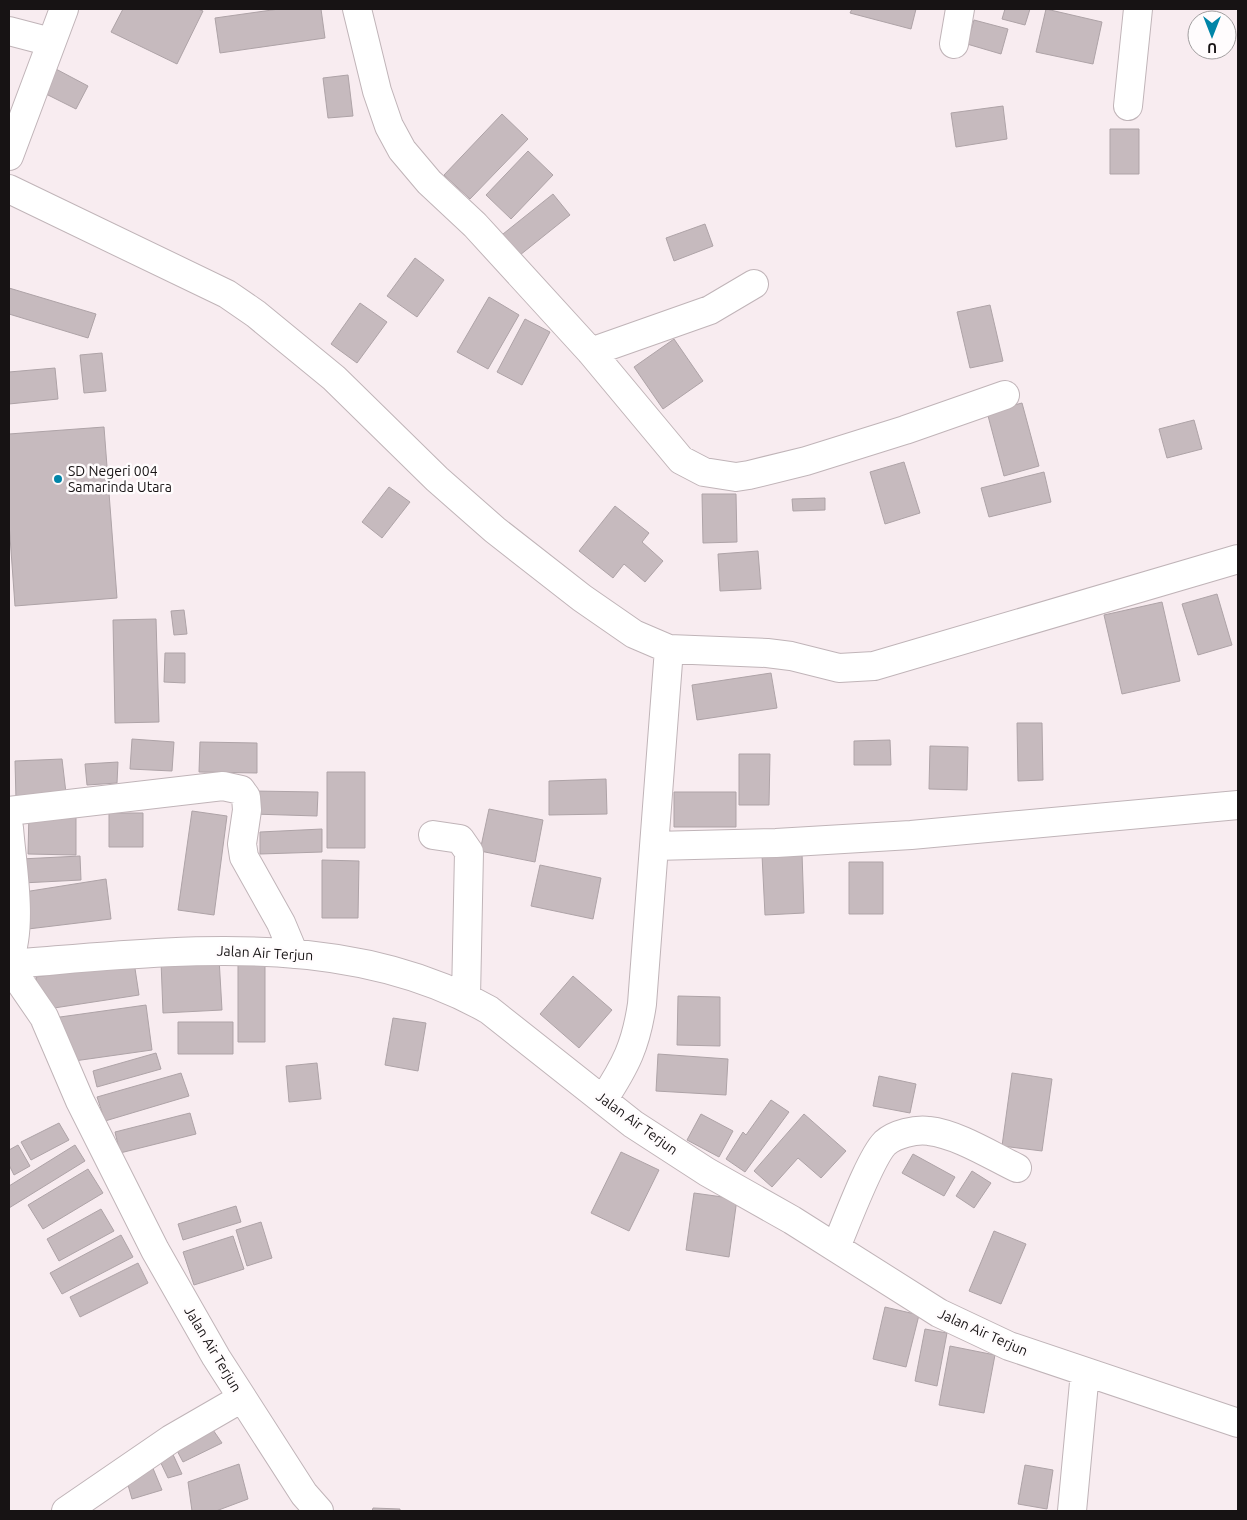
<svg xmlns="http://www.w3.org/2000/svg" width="1247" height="1520" font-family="Ubuntu,sans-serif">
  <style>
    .building { fill: #c6babe; stroke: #aea3a7 }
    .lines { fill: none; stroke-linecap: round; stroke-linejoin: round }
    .minor-casing { stroke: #c0b4b8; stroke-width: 30 }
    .major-casing { stroke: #c0b4b8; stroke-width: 30 }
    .minor { stroke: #fff; stroke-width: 28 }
    .major { stroke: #fff; stroke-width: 28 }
    .poi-dot { fill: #0185a8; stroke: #fffcfd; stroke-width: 2 }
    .labels { text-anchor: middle; stroke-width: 5; stroke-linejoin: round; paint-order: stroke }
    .poi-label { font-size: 14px; fill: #171314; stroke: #fffcfd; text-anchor: start }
    .street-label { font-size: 14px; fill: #171314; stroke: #fffcfd }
  </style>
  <rect width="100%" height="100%" fill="#f8ecf0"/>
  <path class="building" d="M123,9H198L203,11L177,64L111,32Z
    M279,9H321L325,38L220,53L215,18Z
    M852,9H916L911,29L850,13Z
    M1005,9H1030L1025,25L1002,19Z
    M1046,9L1102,22L1093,64L1036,52Z
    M974,20L1008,29L1001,54L967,44Z
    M54,68L88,86L76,109L42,92Z
    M348,75L353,116L328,118L323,78Z
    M1003,106L1007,139L956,147L951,113Z
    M502,114L528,139L470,199L444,175Z
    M1110,129H1139V174H1110Z
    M528,151L553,175L511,219L486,195Z
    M553,194L570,215L515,259L498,238Z
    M705,224L713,246L674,261L666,238Z
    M415,258L444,280L417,317L387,296Z
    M9,288L96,314L88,338L9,314Z
    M489,297L519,315L488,369L457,352Z
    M360,303L387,322L357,363L331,344Z
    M990,305L1003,361L970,368L957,312Z
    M525,319L550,332L522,385L497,372Z
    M674,339L703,381L663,409L634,367Z
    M102,353L106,391L84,393L80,355Z
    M55,368L58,399L9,404V372Z
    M1022,403L1039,466L1004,476L987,412Z
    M1194,420L1202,449L1167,458L1159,429Z
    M104,427L117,598L15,606L9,523V434Z
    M904,462L920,513L885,524L870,472Z
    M1044,472L1051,502L989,517L981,488Z
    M389,487L410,502L382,538L362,522Z
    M702,494H736L737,542L703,543Z
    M825,498V510L793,511L792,499Z
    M615,506L649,533L642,542L663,561L645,582L624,564L613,578L579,551Z
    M758,551L761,589L720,591L718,554Z
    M1217,594L1232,645L1198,655L1182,604Z
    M1162,602L1180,681L1122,694L1104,615Z
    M184,610L187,634L174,635L171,611Z
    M156,619L159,722L115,723L113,620Z
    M165,653H185V683L164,682Z
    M771,673L777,708L697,720L692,685Z
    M1017,723H1042L1043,780L1018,781Z
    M132,739L174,742L172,771L130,769Z
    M890,740L891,765H854V741Z
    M200,742L257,743V773L199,772Z
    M930,746L968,747L967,790L929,789Z
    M739,754H770L769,805H739Z
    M62,759L66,793L16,800L15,761Z
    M118,762L117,783L87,785L85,764Z
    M327,772H365V848H327Z
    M606,779L607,814L549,815V781Z
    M253,791L318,792L317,816L252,814Z
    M674,792H736V827H674Z
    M489,809L543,820L535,862L480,851Z
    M192,811L227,816L214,915L178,910Z
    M29,812L76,813V855L28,854Z
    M109,813H143V847H109Z
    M322,829V852L260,854V832Z
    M802,853L804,913L765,915L762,855Z
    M80,856L81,880L22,883L21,859Z
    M322,860L359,861L358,918H322Z
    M849,862H883V914H849Z
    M540,865L601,878L593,919L531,906Z
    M106,879L111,919L28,929L24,892Z
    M219,958L222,1010L163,1013L161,961Z
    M238,960H265V1042H238Z
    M134,962L139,995L41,1010L36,977Z
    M573,976L612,1010L579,1048L540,1014Z
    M678,996L720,997V1046L677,1045Z
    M146,1005L152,1050L67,1062L60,1017Z
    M393,1018L426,1023L418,1071L385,1065Z
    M178,1022H233V1054H178Z
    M156,1053L161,1069L97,1087L93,1071Z
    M658,1054L728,1059L726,1095L656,1091Z
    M317,1063L321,1099L289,1102L286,1066Z
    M181,1073L189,1096L105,1121L97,1097Z
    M1012,1073L1052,1079L1042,1151L1002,1146Z
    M879,1076L916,1084L910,1113L873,1106Z
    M771,1100L789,1112L745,1172L726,1159L743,1132L746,1135Z
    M190,1113L196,1134L120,1153L115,1132Z
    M701,1114L733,1131L719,1157L687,1140Z
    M804,1114L846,1151L821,1178L798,1158L772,1187L754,1171Z
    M59,1123L69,1140L31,1160L21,1142Z
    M18,1145L30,1166L14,1175L9,1165V1150Z
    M75,1145L85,1161L9,1208V1186Z
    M621,1152L659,1170L629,1231L591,1213Z
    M913,1154L955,1177L944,1196L902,1173Z
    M88,1169L103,1193L43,1229L28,1205Z
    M972,1171L991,1183L974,1208L956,1196Z
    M694,1193L737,1199L729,1257L686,1250Z
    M236,1206L241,1222L183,1240L178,1224Z
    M101,1209L114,1231L59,1261L47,1239Z
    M261,1222L272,1258L247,1266L236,1230Z
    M994,1231L1026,1244L1001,1304L969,1291Z
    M121,1235L133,1257L62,1294L50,1273Z
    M233,1236L244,1269L194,1285L183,1252Z
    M138,1263L148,1283L80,1317L70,1297Z
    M885,1307L919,1315L906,1367L873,1359Z
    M925,1329L947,1333L937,1386L915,1381Z
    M950,1346L995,1355L984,1413L939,1405Z
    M209,1424L222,1443L183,1462L173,1443Z
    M170,1448L182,1474L168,1478L158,1457Z
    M239,1464L248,1499L216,1511H192L188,1482Z
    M1025,1465L1053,1470L1047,1509L1018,1504Z
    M152,1466L162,1490L132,1499L126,1478Z
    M373,1508L400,1509V1511H372Z"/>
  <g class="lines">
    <defs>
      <path id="minor" d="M357,9L377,91L389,126L402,150L429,182L475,225L591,352L681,460L704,472L736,477L749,475L806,461L905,430L1005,395
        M9,31L51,42
        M954,44L960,9
        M1128,106L1138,9
        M9,189L227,294L256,314L334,378L437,479L495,530L582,598L634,634L669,649L767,653L791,656L839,668L874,666L1238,559
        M591,352L710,310L754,284
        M9,811L223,786L241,790L246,797L247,810L242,844L244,857L281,923L294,954
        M433,835L460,839L469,852L466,997
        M654,846L776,843L911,835L1238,805
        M9,964C167,952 344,927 489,1010L633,1124L707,1172L792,1220L939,1313L1009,1346L1238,1423
        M9,966L44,1017L80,1101L155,1250L216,1357L304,1494L319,1511
        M603,1100C626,1065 636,1045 642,1004L669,649
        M836,1247C846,1224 870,1158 885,1143C895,1134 916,1129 929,1131C957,1134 992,1156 1017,1168
        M66,1511L171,1439L242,1398
        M1072,1511L1085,1372"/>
      <path id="major" d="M9,156L64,9
        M9,828C12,866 23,925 9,960"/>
    </defs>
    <use href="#minor" class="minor-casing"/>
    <use href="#major" class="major-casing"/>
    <use href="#minor" class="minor"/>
    <use href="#major" class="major"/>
  </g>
  <circle class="poi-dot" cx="58" cy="479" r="5"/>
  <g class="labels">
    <g class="poi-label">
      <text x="68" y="476">SD Negeri 004<tspan x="68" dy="16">Samarinda Utara</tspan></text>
    </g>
    <g class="street-label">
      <text transform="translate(265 953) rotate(3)" y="5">Jalan Air Terjun</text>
      <text transform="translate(637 1123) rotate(36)" y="5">Jalan Air Terjun</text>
      <text transform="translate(983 1332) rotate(24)" y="5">Jalan Air Terjun</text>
      <text transform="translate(213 1349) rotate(59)" y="5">Jalan Air Terjun</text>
    </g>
  </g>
  <rect width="1247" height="1520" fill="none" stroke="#171314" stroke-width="20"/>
  <g transform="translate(1212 35) rotate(180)"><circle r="24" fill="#fffcfd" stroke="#a29fa0"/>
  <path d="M0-4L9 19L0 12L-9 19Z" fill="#0185a8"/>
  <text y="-8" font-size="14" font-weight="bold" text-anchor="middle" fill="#171314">U</text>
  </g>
</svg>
